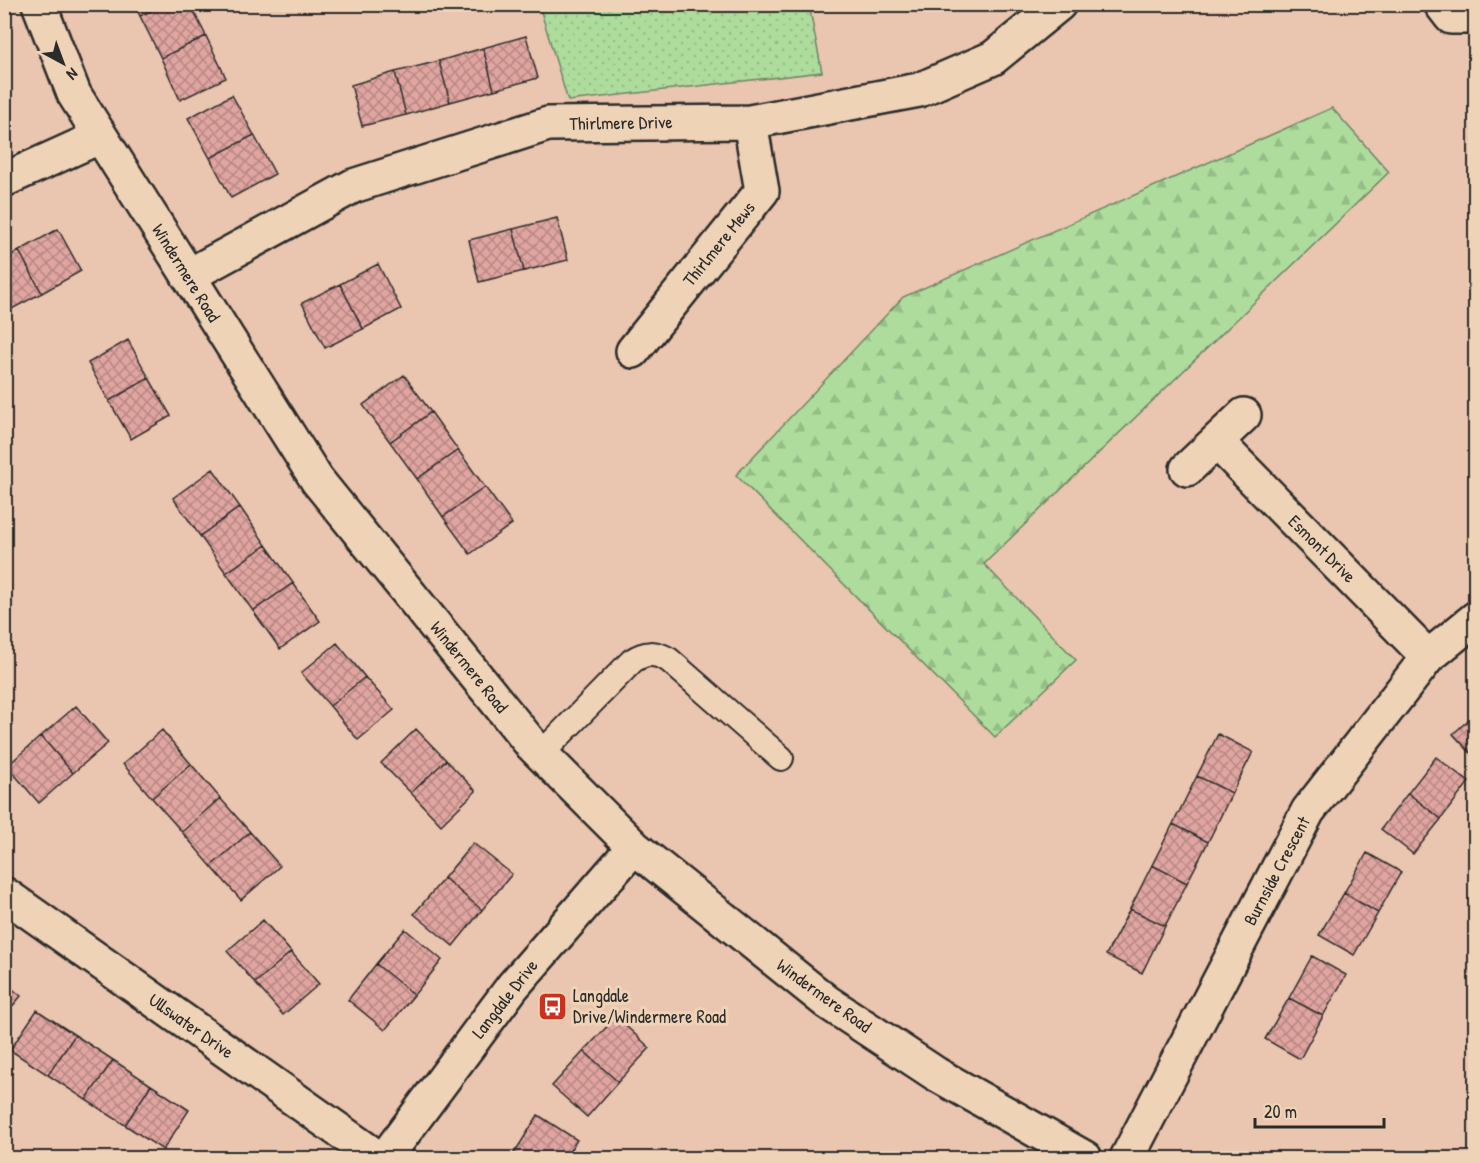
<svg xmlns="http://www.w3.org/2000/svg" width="1480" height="1163" font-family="'Patrick Hand',sans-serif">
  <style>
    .forest { fill: url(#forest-firs); stroke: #6c8464; stroke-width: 1.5 }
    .park { fill: url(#park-dots); stroke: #6c8464; stroke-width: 1.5 }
    .building { fill: url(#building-cross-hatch); stroke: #2b2b2b; stroke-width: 1.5 }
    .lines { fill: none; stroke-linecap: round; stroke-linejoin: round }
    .lane-casing { stroke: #2b2b2b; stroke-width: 28 }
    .street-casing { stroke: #2b2b2b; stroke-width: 38 }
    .lane { stroke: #efd3b6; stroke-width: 24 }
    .street { stroke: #efd3b6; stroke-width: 33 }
    .labels { text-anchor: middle; stroke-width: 6; stroke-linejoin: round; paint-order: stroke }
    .street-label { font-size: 18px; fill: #2b2b2b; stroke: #efd3b6 }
    .poi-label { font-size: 18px; fill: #2b2b2b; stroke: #efd3b6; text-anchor: start }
  </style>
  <defs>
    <pattern id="forest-firs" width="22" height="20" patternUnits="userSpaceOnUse" patternTransform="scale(1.5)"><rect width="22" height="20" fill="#addc9c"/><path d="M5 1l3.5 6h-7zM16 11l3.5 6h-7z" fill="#95bd87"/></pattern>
    <pattern id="park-dots" width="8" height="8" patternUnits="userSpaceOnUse" patternTransform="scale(1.5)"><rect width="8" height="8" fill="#addc9c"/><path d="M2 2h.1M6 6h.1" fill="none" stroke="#95bd87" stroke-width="1.8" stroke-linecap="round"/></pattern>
    <pattern id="building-cross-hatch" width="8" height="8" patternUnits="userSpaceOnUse" patternTransform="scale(1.5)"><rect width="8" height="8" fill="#e0a5a0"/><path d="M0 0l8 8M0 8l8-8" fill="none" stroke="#b68783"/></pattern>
  </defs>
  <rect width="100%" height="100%" fill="#eac5af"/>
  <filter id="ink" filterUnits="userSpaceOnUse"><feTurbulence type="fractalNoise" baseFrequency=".0167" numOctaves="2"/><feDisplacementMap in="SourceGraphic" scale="12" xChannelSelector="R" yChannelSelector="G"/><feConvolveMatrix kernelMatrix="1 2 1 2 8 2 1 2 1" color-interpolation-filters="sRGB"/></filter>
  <g filter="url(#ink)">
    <path class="forest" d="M1332,108L1389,172L984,564L1076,660L995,737L736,475L903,297Z"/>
    <path class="park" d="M539,5H809L822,72L568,101Z"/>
    <path class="building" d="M134,4H165L140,16Z
      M165,4H190L206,36L161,58L140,16Z
      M206,36L226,78L180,100L161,58Z
      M526,36L538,78L494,90L483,48Z
      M483,48L494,90L450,102L439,61Z
      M439,61L450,102L406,115L395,72Z
      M395,72L406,115L362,126L351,85Z
      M232,95L254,135L210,158L188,118Z
      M254,135L275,174L231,198L210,158Z
      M557,218L568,260L524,271L513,229Z
      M58,229L81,271L42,293L19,251Z
      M513,229L524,271L479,282L469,240Z
      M19,251L42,293L4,313V259Z
      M378,264L401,309L363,329L340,284Z
      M340,284L363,329L325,348L302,303Z
      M128,340L149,378L109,401L88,363Z
      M404,375L431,412L390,442L363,405Z
      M149,378L171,416L131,439L109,401Z
      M431,412L458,450L417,479L390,442Z
      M458,450L485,487L443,517L417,479Z
      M213,469L240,507L200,536L173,498Z
      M485,487L512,524L470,554L443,517Z
      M240,507L266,545L226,573L200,536Z
      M266,545L293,583L253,611L226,573Z
      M293,583L320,621L280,649L253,611Z
      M337,643L365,677L330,706L301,673Z
      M365,677L394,710L358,740L330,706Z
      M76,706L108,743L73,773L41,736Z
      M1476,713V759L1453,734Z
      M416,729L446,760L411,793L381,763Z
      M162,730L191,764L152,798L123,764Z
      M1218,734L1253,752L1232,793L1197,776Z
      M41,736L73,773L39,803L7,766Z
      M1436,757L1469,782L1441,819L1408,793Z
      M446,760L476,791L441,825L411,793Z
      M191,764L220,798L182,832L152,798Z
      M1197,776L1232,793L1208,842L1173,824Z
      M1408,793L1441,819L1413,854L1381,829Z
      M220,798L250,832L211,866L182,832Z
      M1173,824L1208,842L1187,883L1152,865Z
      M250,832L280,866L241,900L211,866Z
      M473,843L512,874L482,910L444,878Z
      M1367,853L1401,872L1378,913L1344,893Z
      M1152,865L1187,883L1165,926L1130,909Z
      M444,878L482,910L453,946L414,914Z
      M1344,893L1378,913L1354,955L1319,935Z
      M1130,909L1165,926L1142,973L1106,955Z
      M263,920L291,952L255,983L227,951Z
      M405,929L442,960L414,995L376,964Z
      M291,952L319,984L283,1015L255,983Z
      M1312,956L1346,975L1323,1016L1289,998Z
      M376,964L414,995L385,1030L348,1000Z
      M4,982L21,996L4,1016Z
      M1289,998L1323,1016L1300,1059L1265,1039Z
      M37,1010L75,1035L48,1075L10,1050Z
      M616,1017L650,1048L618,1082L584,1051Z
      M75,1035L113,1060L86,1100L48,1075Z
      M584,1051L618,1082L587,1117L552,1086Z
      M113,1060L151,1085L125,1125L86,1100Z
      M151,1085L189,1110L163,1150L125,1125Z
      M538,1115L577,1140L565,1158H519L513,1155Z"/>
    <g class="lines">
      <defs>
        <path id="lane" d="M541,754L632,661C645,652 655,652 669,660L781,758"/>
        <path id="street" d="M39,4L74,94L317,480L532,745L634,847L827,1002L936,1074L1085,1158
          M1441,4L1451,17H1476
          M4,180L99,137
          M188,276L353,186L548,124L750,122L919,90L993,58L1059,4
          M633,351L762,191L750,122
          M1217,442L1428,657
          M1187,469L1244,415
          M4,894L378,1158
          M385,1158L513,986L634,847
          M1127,1158L1308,811L1428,657L1476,618"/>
      </defs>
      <use href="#lane" class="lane-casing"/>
      <use href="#street" class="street-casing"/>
      <use href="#lane" class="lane"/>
      <use href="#street" class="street"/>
    </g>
  </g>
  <defs>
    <symbol id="bus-square" viewBox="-11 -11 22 22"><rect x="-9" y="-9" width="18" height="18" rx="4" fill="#c8321e" stroke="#efd3b6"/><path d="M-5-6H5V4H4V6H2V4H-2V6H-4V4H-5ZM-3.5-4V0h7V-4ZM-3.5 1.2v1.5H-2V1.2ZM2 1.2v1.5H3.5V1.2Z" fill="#fff"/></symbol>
  </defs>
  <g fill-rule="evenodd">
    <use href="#bus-square" x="536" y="990" width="33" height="33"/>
  </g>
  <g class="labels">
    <g class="street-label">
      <text transform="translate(621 123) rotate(-1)" y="6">Thirlmere Drive</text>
      <text transform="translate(719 244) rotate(-51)" y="6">Thirlmere Mews</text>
      <text transform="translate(186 273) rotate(58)" y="6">Windermere Road</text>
      <text transform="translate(1322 549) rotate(45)" y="6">Esmont Drive</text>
      <text transform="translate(469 667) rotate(51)" y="6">Windermere Road</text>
      <text transform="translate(1277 871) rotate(-62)" y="6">Burnside Crescent</text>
      <text transform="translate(824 996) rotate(36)" y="6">Windermere Road</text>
      <text transform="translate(505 999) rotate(-52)" y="6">Langdale Drive</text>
      <text transform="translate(191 1026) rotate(35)" y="6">Ullswater Drive</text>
    </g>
    <g class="poi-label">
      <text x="573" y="1002">Langdale<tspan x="573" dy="21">Drive/Windermere Road</tspan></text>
    </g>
  </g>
  <rect width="1480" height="1163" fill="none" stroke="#efd3b6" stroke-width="24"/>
  <rect x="12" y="12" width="1456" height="1139" fill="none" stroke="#2b2b2b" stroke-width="2" filter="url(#ink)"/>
  <g transform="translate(63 63) rotate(139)" stroke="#efd3b6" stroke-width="4.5" paint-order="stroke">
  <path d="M0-4.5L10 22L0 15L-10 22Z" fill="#2b2b2b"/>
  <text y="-9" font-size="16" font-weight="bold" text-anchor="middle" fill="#2b2b2b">N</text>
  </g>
  <path d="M1255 1118v9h129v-9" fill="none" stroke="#2b2b2b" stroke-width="3"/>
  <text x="1264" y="1118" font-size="18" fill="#2b2b2b" stroke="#efd3b6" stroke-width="4.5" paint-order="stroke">20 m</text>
</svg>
